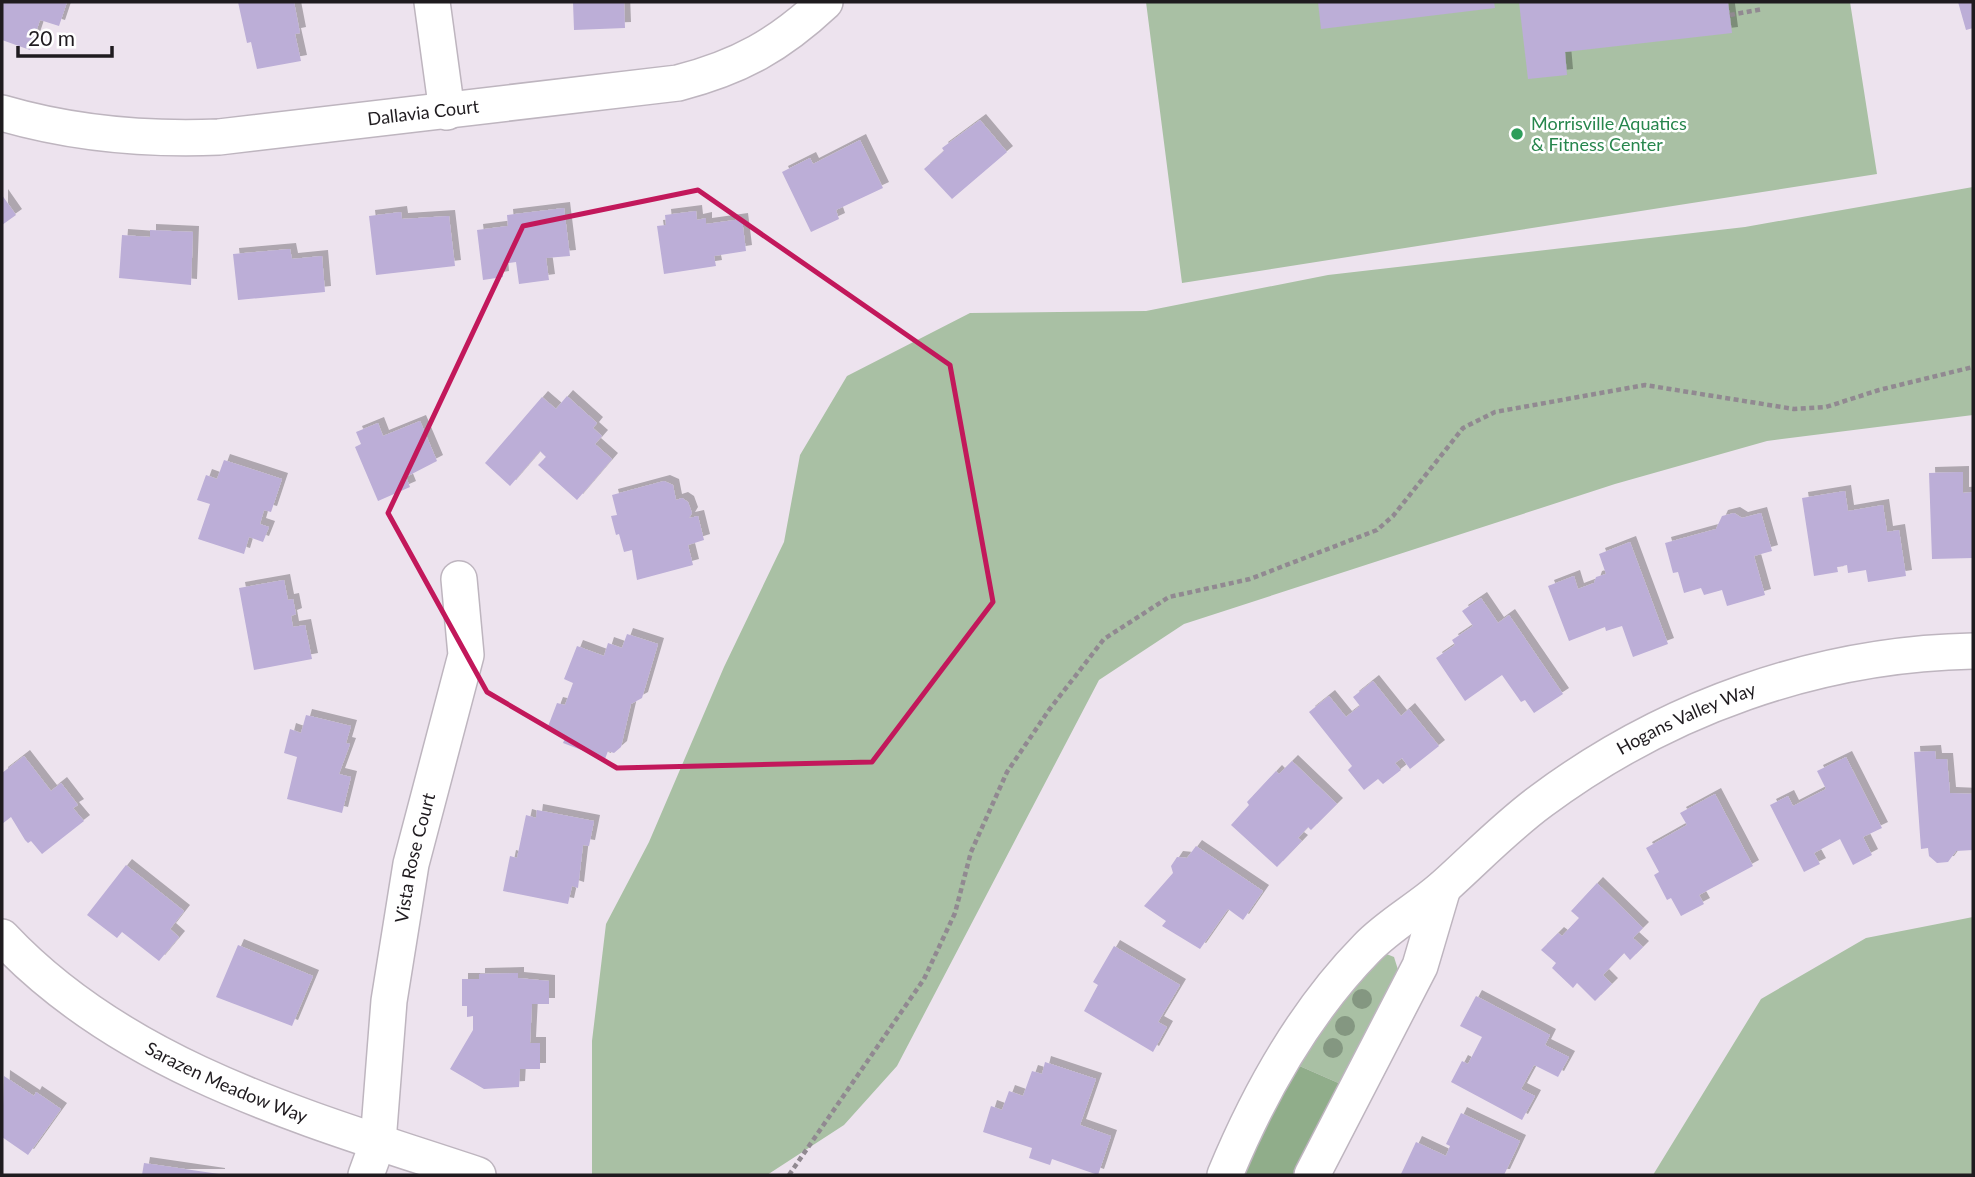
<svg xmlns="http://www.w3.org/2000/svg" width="1975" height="1177" font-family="Lato,sans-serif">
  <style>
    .green { fill: #a9c0a4 }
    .forest { fill: #90ad8a }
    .building { fill: #bcaed7; filter: url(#shadow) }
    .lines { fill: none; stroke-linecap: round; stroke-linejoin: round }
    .minor-casing { stroke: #beb5bf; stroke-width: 38 }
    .path { stroke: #918991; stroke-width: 4.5; stroke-dasharray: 5 3.5; stroke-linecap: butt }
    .minor { stroke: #fff; stroke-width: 35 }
    .tree { fill: #849781 }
    .marked { fill: none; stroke: #c2185b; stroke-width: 5; stroke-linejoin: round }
    .leisure-dot { fill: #2e9e5b; stroke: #fff; stroke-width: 2.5 }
    .labels { text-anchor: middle; stroke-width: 5; stroke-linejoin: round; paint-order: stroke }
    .street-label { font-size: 18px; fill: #1f1b1f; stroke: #fff }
    .leisure-label { font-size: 18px; fill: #27864d; stroke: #fff; text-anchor: start }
  </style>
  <defs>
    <filter id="shadow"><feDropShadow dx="6" dy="-6" stdDeviation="0" flood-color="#0004"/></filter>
  </defs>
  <rect width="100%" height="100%" fill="#ede3ee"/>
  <path class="green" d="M1146,2H1850L1877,174L1182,283Z
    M1973,187V415L1767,441L1615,484L1184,624L1099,680L897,1066L844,1125L767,1175L592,1174V1041L606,924L649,842L724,667L784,542L800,455L847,376L970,313L1146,311L1328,275L1745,227Z
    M1973,917V1175H1653L1761,999L1866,938Z
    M1384,953L1394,957L1400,976L1343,1085L1295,1064L1334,1006Z"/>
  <path class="forest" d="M1295,1064L1343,1085L1297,1175H1235Z"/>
  <path class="building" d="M2,2H67L59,26L40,20L30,50L2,40Z
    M238,2H294L300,33L295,34L301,61L257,69L251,42L247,43Z
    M573,2H624L625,28L574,30Z
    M1318,2H1494L1495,8L1321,29Z
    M1519,2H1728L1732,33L1565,52L1567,75L1528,79Z
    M1958,2H1973V28L1966,30Z
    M980,120L1007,152L952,199L924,169L944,151L942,148Z
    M860,140L883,188L836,210L839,219L811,232L782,172L810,158L813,164Z
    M2,195L16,215L2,225Z
    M564,208L570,256L546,258L549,280L519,284L516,262L502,264L503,277L483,280L477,230L508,226L507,215Z
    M696,211L697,220L706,218V224L742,219L746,251L714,256L716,266L664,274L657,226L666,225L665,215Z
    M401,212L402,219L449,216L455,266L376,275L369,216Z
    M150,230L193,232L191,285L119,278L122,235L150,237Z
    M290,249L292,259L322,256L325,292L238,300L233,254Z
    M567,396L597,423L593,428L602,436L595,444L612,459L577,500L538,465L546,457L540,451L510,486L485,463L542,397L556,409Z
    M420,421L437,461L406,477L410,487L378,501L355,447L361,444L356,432L378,423L383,436Z
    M224,460L282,479L271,512L264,510L260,524L269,527L263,542L249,537L244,554L198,539L210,504L197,500L206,475L217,479Z
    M1963,472V493L1973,492V558L1932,559L1929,473Z
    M664,481L673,485L676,500L682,498L688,502L692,513L689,518L698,516L704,540L688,545L693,565L637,580L632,550L624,552L619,534L616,535L611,516L617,515L612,495Z
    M1845,491L1848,511L1883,505L1887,532L1899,530L1906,576L1868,582L1866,570L1848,573L1847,565L1837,567L1838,572L1814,576L1802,498Z
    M1734,513L1742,518L1761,513L1772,551L1754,556L1765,595L1727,606L1722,590L1704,595L1701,588L1684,593L1678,572L1673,573L1665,543L1716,529L1722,516Z
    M1630,542L1668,644L1633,657L1622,626L1606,631L1605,627L1569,641L1548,586L1574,576L1578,589L1594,583L1596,577L1606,574L1599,554Z
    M284,580L288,600L293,599L296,614L291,616L293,627L305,625L312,659L254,670L239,588Z
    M1481,598L1498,623L1509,615L1563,694L1534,713L1525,700L1521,702L1502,675L1465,701L1436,658L1455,645L1452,640L1473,626L1462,611Z
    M627,634L658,644L642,698L631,704L621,747L614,753L608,751L605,759L563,743L566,736L547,729L557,703L565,705L573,683L564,679L577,646L604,656L608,643L622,648Z
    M1373,681L1401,716L1409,709L1439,746L1410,769L1402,758L1395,763L1401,770L1383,784L1378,779L1364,790L1348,770L1352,766L1309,712L1329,696L1346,717L1360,706L1353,697Z
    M306,715L351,726L346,743L350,744L339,774L351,777L342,813L287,799L297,757L284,753L290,729L301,733Z
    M1935,751L1936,759H1947L1950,793L1973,794V850L1956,851L1948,862L1937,863L1929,856L1928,848L1921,849L1914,752Z
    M24,756L51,791L61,783L78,805L73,808L84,821L42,854L31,841L28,843L25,840L11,817L2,824V773Z
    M1846,757L1882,828L1863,837L1872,855L1853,865L1840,839L1814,853L1820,864L1804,872L1770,805L1788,796L1793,806L1826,789L1817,771Z
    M1292,761L1337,804L1311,830L1308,827L1298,838L1302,841L1277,867L1231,825L1249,805L1247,802L1276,771L1279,774Z
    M1715,794L1753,866L1699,895L1704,904L1681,916L1671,898L1667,900L1654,875L1659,872L1646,848L1687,825L1680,813Z
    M537,810L594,821L589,846L583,845L578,888L572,886L568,904L503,891L510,856L517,858L526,815L536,818Z
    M1196,846L1263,891L1243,920L1228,909L1200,949L1162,926L1166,921L1144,906L1173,873L1171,866L1177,857L1187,858Z
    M126,865L184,911L170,929L179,937L159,961L122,932L117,938L87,915Z
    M1597,883L1643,928L1633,938L1643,947L1630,960L1624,953L1603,975L1612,984L1595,1001L1577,983L1573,988L1552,968L1556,963L1541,950L1558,933L1562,936L1579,918L1571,911Z
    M238,945L313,976L292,1026L216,997Z
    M1114,946L1180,985L1158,1022L1167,1027L1153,1052L1084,1011L1098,985L1093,982Z
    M518,973V978L549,981V1004H532L530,1043H540V1069H520L519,1087L484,1089L450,1069L473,1030V1016L467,1017V1006H462V979H479V974Z
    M1476,996L1550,1035L1545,1045L1569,1057L1558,1077L1534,1065L1521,1089L1535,1096L1522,1120L1451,1082L1462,1061L1468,1064L1482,1037L1460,1026Z
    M1045,1062L1096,1079L1080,1125L1111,1136L1098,1175L1052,1159L1050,1165L1029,1158L1032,1148L983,1132L991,1106L1002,1110L1009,1091L1023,1096L1032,1071L1042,1074Z
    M4,1076L34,1096L36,1092L61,1109L28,1155L2,1137Z
    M1461,1113L1520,1141L1504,1175L1401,1174L1416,1142L1446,1156L1450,1146L1446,1144Z
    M144,1163L219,1174V1175H142Z"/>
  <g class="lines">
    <defs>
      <g id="minor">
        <path d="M432,2L447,112"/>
        <path id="s1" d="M2,113C74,134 144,140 219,137L678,83C740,67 779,45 825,2"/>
        <path id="s2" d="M2,937C127,1070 310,1119 478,1175"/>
        <path id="s3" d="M366,1175L378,1142L389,1001L411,864L466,655L459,579"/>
        <path id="s4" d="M1225,1175C1259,1093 1304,1012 1367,948C1390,924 1421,908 1446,885C1477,857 1507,826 1541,801C1666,708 1817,654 1973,651"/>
        <path d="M1312,1175L1420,966L1443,888"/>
      </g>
    </defs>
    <use href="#minor" class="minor-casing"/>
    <path class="path" d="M1730,15L1763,9
      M789,1175L924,979L955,913L971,852L1007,772L1049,710L1104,639L1169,597L1250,579L1377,530L1393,516L1463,428L1495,412L1645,385L1794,409L1826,407L1879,390L1973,367"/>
    <use href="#minor" class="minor"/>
  </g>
  <g class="tree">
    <circle cx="1362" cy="999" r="10"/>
    <circle cx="1345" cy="1026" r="10"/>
    <circle cx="1333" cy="1048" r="10"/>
  </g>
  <path class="marked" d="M698,190L950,365L993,602L872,762L617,768L487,692L388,513L523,226Z"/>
  <circle class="leisure-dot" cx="1517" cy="134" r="7"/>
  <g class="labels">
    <g class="street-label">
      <text dy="6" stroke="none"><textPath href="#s1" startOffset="425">Dallavia Court</textPath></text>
      <text dy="6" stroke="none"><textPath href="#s4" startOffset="665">Hogans Valley Way</textPath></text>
      <text dy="6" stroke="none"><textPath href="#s3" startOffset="322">Vista Rose Court</textPath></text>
      <text dy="6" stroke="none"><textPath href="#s2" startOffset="270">Sarazen Meadow Way</textPath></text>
    </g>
    <g class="leisure-label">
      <text x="1531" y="130">Morrisville Aquatics<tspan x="1531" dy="21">&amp; Fitness Center</tspan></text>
    </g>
  </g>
  <rect width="1975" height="1177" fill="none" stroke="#1f1b1f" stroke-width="7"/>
  <path d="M18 46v10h94v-10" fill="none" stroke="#1f1b1f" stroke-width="3.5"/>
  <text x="28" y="46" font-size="21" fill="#1f1b1f" stroke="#ffffff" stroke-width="5" paint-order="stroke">20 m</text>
</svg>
